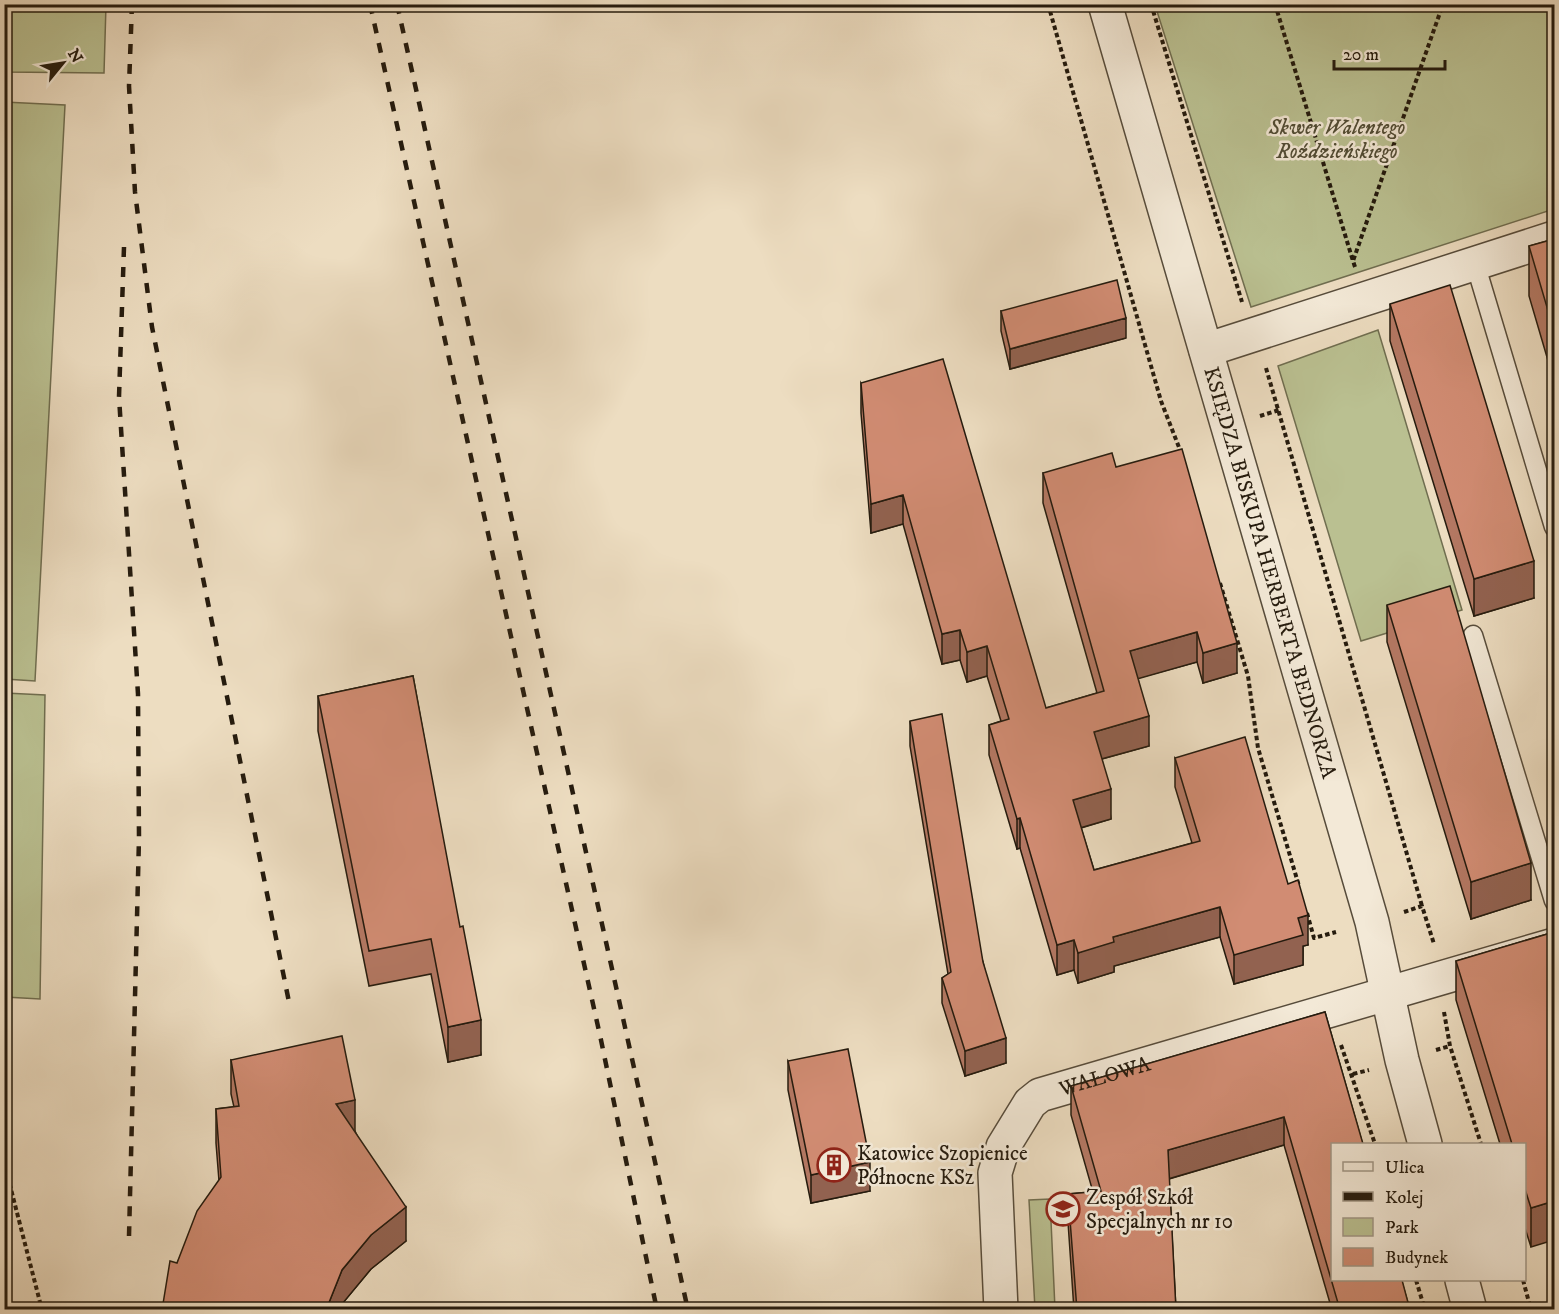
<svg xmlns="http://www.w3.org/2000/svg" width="1559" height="1314" font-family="'IM FELL DW Pica',serif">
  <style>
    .green { fill: #bac091; stroke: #706e50; stroke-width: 1.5 }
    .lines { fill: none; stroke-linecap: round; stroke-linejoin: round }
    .service-casing { stroke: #574c3b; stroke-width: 21 }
    .minor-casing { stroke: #574c3b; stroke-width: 36 }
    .tertiary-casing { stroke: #574c3b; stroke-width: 36 }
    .path { stroke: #251b0e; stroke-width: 4; stroke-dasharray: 4.5 3; stroke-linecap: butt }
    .service { stroke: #f3e9d7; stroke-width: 18 }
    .minor { stroke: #f3e9d7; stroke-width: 33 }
    .tertiary { stroke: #f3e9d7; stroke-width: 33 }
    .rail { stroke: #251b0e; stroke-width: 4.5; stroke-dasharray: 10 10; stroke-linecap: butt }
    .wall { fill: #b47863; stroke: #251b0e; stroke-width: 1.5 }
    .shaded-wall { fill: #926250; stroke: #251b0e; stroke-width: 1.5 }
    .building { fill: #d18c73; stroke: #251b0e; stroke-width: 1.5 }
    .labels { text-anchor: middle; stroke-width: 5; stroke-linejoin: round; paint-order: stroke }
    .park-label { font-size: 21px; font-style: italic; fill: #524d35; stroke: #f3e9d7 }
    .street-label { font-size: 21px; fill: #251b0e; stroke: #f3e9d7 }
    .poi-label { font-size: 21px; fill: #251b0e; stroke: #f3e9d7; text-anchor: start }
  </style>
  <rect width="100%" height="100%" fill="#edddc1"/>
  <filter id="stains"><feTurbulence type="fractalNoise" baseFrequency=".00333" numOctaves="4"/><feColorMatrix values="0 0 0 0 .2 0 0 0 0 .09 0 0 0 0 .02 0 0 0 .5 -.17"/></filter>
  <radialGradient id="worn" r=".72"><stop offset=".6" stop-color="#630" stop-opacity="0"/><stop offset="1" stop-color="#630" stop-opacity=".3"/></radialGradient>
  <path class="green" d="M5,4L106,5L104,73L5,72Z
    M1155,5H1554V209L1251,307Z
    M4,102L65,105L35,681L5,679Z
    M1378,330L1462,610L1361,641L1278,366Z
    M5,693L45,695L40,999L5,997Z
    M1050,1199L1055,1309H1035L1029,1200Z"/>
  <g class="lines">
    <defs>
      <path id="service" d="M1475,263L1554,527
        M1473,635L1554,901"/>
      <g id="minor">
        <path d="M1206,350L1554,238"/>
        <path id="s1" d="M1001,1310L995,1173L1003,1147L1030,1103L1040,1095L1554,945"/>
      </g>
      <g id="tertiary">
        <path id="s2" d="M1105,4L1372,922L1402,1060L1425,1144"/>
        <path d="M1462,1280L1470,1310"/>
      </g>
    </defs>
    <use href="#service" class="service-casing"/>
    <use href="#minor" class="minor-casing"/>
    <use href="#tertiary" class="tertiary-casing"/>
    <path class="path" d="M1048,4L1161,401L1182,455
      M1151,4L1242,302
      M1275,4L1353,261
      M1355,267L1353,261L1443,4
      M1266,368L1422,906
      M1260,416L1279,410
      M1220,583L1248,676L1258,748L1299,886
      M1404,912L1422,906L1434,944
      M1307,913L1314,938L1336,932
      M1444,1012L1450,1046L1481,1144
      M1341,1045L1375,1144
      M1436,1050L1450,1046
      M1353,1074L1369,1070
      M4,1162L42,1310
      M1416,1280L1425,1310
      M1523,1280L1531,1310"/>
    <use href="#service" class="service"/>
    <use href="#minor" class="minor"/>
    <use href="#tertiary" class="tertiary"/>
    <path class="rail" d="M132,4L129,86L135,192L152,327L289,1002
      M370,4L601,1040L657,1310
      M397,4L688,1310
      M124,247L119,397L138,694L139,838L129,1236"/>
  </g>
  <path class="wall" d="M1554,239L1549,364L1529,296V246Z
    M1390,304L1534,598L1474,616L1390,341Z
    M1001,311L1126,338L1010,369L1001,331Z
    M861,383L1046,708L1097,693L1043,503V473L1116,467L1237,673L1203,683L1197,662L1138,678L1149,746L1102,759L1111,819L1081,828L1094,870L1192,843L1175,787V758L1288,884L1308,945L1303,946V965L1234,984L1220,937L1114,966V972L1078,983L1074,970L1057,975L1020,848L1017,849L989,755V725L1001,721L987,676L967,682L960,660L942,664L903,524L871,533L861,413Z
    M1387,605L1531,900L1471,919L1387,642Z
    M413,676L481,1055L448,1062L431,974L369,986L318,731V696Z
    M910,721L983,962L1006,1063L965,1076L942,1003V978L948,974L910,746Z
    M1554,932L1531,1247L1524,1225V1144H1500L1456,1000V961Z
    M1325,1012L1410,1310H1332L1284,1145L1169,1179L1176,1310H1074L1068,1222V1194L1093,1192L1071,1115V1086Z
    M231,1060L355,1131L406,1241L371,1269L342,1304L177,1263L219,1181L216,1143V1109L234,1107L231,1094Z
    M788,1061L870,1191L811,1203L788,1090Z"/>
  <path class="shaded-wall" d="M1554,312V362L1549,364V314Z
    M1126,318V338L1010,369V349Z
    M903,495V524L871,533V504Z
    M1534,561V598L1474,616V579Z
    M960,630V660L942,664V634Z
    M1197,632V662L1130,681V651Z
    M1237,643V673L1203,683V653Z
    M987,646V676L967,682V652Z
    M1149,716V746L1094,761V732Z
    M1111,789V819L1073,830V800Z
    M1020,818V848L1017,849V819Z
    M1531,863V900L1471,919V882Z
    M1220,907V937L1114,966V972L1078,983V953L1113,937Z
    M1308,915V945L1303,946V965L1234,984V955L1298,918Z
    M1074,940V970L1057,975V945Z
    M481,1020V1055L448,1062V1027Z
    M1006,1038V1063L965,1076V1051Z
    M355,1100V1134L336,1104Z
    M1284,1117V1145L1168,1179V1150Z
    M870,1162V1191L811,1203V1175Z
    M1554,1201V1240L1531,1247V1208Z
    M406,1207V1241L371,1269L342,1304L340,1310H326L342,1270L371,1235Z"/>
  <path class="building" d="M1554,239V312L1549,314L1529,246Z
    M1117,280L1126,318L1010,349L1001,311Z
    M1450,285L1534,561L1474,579L1390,304Z
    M943,359L1046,708L1104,691L1043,473L1112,453L1116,467L1182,449L1237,643L1203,653L1197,632L1130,651L1149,716L1094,732L1111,789L1073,800L1094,870L1200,841L1175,758L1245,737L1288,884L1298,880L1308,915L1298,918L1303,935L1234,955L1220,907L1113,937L1114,942L1078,953L1074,940L1057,945L1020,818L1017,819L989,725L1009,719L987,646L967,652L960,630L942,634L903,495L871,504L861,383Z
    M1450,586L1531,863L1471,882L1387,605Z
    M413,676L460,927L463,926L481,1020L448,1027L431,939L369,951L318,696Z
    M942,714L983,962L1006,1038L965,1051L942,978L951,972L910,721Z
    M1554,932V1009L1553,1010L1554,1016V1201L1531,1208L1524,1186V1144H1512L1456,961Z
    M1325,1012L1363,1144H1332V1280H1402L1410,1310H1340L1284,1117L1168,1150L1176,1310H1077L1068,1194L1101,1191L1071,1086Z
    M342,1036L355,1100L336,1104L406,1207L371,1235L342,1270L326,1310H162L170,1261L177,1263L197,1211L221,1177L216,1109L239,1106L231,1060Z
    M848,1049L870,1162L811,1175L788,1061Z"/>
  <defs>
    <symbol id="building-ring" viewBox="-11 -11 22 22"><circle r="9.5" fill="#f3e9d7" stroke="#8f2418" stroke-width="1.5"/><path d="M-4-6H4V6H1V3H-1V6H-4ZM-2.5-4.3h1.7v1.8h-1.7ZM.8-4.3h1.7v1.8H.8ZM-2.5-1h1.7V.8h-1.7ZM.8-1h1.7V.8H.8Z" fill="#8f2418"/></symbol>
    <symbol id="school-ring" viewBox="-11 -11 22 22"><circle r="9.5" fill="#f3e9d7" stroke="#8f2418" stroke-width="1.5"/><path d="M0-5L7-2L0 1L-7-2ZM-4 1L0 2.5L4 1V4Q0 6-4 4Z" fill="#8f2418"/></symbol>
  </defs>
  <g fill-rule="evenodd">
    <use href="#building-ring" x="815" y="1146" width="38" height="38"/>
    <use href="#school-ring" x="1044" y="1190" width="38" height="38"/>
  </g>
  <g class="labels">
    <g class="park-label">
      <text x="1337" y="134">Skwer Walentego<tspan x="1337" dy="24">Roździeńskiego</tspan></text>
    </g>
    <g class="street-label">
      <text dy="7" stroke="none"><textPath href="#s2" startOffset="592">KSIĘDZA BISKUPA HERBERTA BEDNORZA</textPath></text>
      <text dy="7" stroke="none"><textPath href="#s1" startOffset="296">WAŁOWA</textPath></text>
    </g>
    <g class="poi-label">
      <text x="857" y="1160">Katowice Szopienice<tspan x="857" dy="24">Północne KSz</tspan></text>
      <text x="1086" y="1204">Zespół Szkół<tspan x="1086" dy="24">Specjalnych nr 10</tspan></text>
    </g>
  </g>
  <rect width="1559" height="1314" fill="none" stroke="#edddc1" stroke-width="24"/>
  <rect x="6" y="6" width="1547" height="1302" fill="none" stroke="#251b0e" stroke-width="3"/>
  <rect x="12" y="12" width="1535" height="1290" fill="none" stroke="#251b0e" stroke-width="1.5"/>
  <rect x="1331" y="1143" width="195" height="138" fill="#f3e9d7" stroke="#a19787" stroke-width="1.5"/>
  <rect x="1343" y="1162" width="30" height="9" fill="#f3e9d7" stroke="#a19787" stroke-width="1.5"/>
  <text x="1385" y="1173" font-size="18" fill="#251b0e">Ulica</text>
  <rect x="1343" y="1192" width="30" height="9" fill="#251b0e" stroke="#a19787" stroke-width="1.5"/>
  <text x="1385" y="1203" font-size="18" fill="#251b0e">Kolej</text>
  <rect x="1343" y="1218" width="30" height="18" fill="#bac091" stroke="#a19787" stroke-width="1.5"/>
  <text x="1385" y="1233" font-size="18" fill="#251b0e">Park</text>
  <rect x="1343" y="1248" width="30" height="18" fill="#d18c73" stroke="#a19787" stroke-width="1.5"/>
  <text x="1385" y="1263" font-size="18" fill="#251b0e">Budynek</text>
  <g transform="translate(63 63) rotate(60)" stroke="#f3e9d7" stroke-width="4.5" paint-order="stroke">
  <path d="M0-4.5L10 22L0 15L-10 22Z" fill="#251b0e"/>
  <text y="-9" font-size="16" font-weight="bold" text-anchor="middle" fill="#251b0e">N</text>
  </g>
  <path d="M1334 60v9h111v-9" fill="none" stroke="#251b0e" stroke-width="3"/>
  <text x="1343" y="60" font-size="18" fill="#251b0e" stroke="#f3e9d7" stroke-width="4.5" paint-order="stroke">20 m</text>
  <rect width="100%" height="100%" filter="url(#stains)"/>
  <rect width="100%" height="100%" fill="url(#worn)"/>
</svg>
